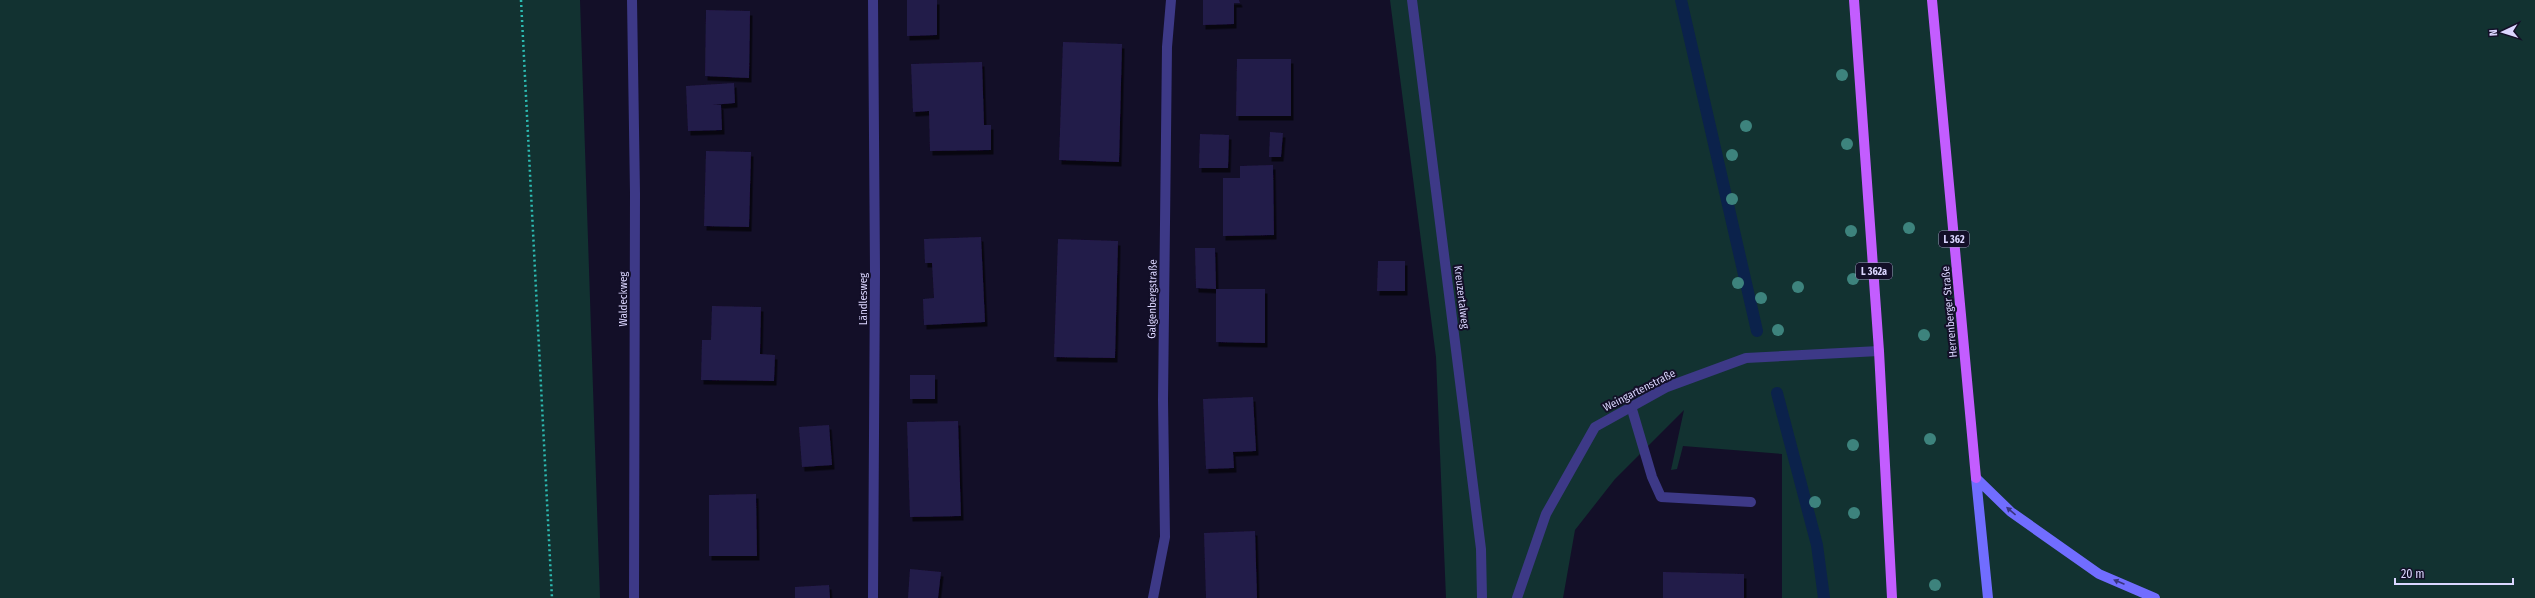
<svg xmlns="http://www.w3.org/2000/svg" width="2535" height="598" font-family="'Fira Sans Condensed',sans-serif">
  <style>
    .green { fill: #123231 }
    .lines { fill: none; stroke-linecap: round; stroke-linejoin: round }
    .stream { stroke: #0b224b; stroke-width: 12 }
    .building { fill: #241b49; filter: url(#shadow) }
    .path { stroke: #2dbcb3; stroke-width: 2.5; stroke-dasharray: 2 3; stroke-linecap: butt }
    .service { stroke: #3d3987; stroke-width: 10 }
    .minor { stroke: #3d3987; stroke-width: 10 }
    .secondary { stroke: #716dff; stroke-width: 10 }
    .primary { stroke: #c35dff; stroke-width: 10 }
    .tree { fill: #3d837d }
    .oneway { fill: #39357e }
    .labels { text-anchor: middle; stroke-width: 4; stroke-linejoin: round; paint-order: stroke }
    .shield { fill: #130f28; stroke: #9f9abe; stroke-width: 1 }
    .shield-label { font-size: 10px; font-weight: bold; fill: #dbd6ff }
    .street-label { font-size: 11px; fill: #dbd6ff; stroke: #130f28 }
  </style>
  <defs>
    <filter id="shadow"><feDropShadow dx="2.5" dy="4.5" stdDeviation="0" flood-color="#0009"/></filter>
  </defs>
  <rect width="100%" height="100%" fill="#130f28"/>
  <path class="green" d="M0,0H580L600,598H0Z
    M1390,0H2535V598H1782V454L1683,446L1677,469L1671,470L1684,410L1615,479L1575,530L1563,598H1446L1436,357Z"/>
  <g class="lines">
    <path class="stream" d="M1681,0L1757,331
      M1777,393L1817,545L1824,598"/>
  </g>
  <path class="building" d="M907,0H937V35L907,36Z
    M1203,0H1239L1240,3H1234V24L1203,25Z
    M706,10L750,11L749,78L705,76Z
    M1063,42L1122,44L1119,162L1059,160Z
    M1237,59H1291V116H1236Z
    M982,62L984,125H991V150L930,151L929,111L913,112L911,64Z
    M734,83L735,103L712,105H721L722,130L688,131L686,86Z
    M1270,132L1283,133L1281,157H1269Z
    M1200,134L1229,135L1228,168H1199Z
    M706,151L751,152L749,227L704,226Z
    M1273,165L1274,235L1223,236V178H1240V166Z
    M981,237L985,322L924,325L923,299L934,298L932,263H925L924,239Z
    M1058,239L1118,241L1115,358L1054,357Z
    M1195,248H1215L1216,289H1265V343L1216,342V289L1196,288Z
    M1378,261H1405V291H1377Z
    M712,306L761,307L760,354L775,355L774,381L701,380L702,340H711Z
    M910,375H935V399H910Z
    M1253,397L1256,451L1233,452L1234,468L1206,469L1203,399Z
    M958,421L961,516L910,517L907,422Z
    M829,425L832,465L802,467L799,427Z
    M756,494L757,556H709V495Z
    M1255,531L1257,598H1206L1204,533Z
    M910,569L941,572L938,598H908Z
    M1663,572L1744,574V598H1663Z
    M829,585L830,598H795V587Z"/>
  <g class="lines">
    <path class="path" d="M521,0L552,598"/>
    <path class="service" d="M1631,406L1652,477L1661,497L1751,502"/>
    <path class="minor" d="M632,0L635,193L634,598
      M1412,0L1481,549L1482,598
      M873,598L875,272L873,0
      M1153,598L1165,537L1163,400L1167,47L1171,0
      M1517,598L1546,514L1595,427L1667,387L1746,358L1879,351"/>
    <path class="secondary" d="M1976,478L2011,512L2099,574L2155,598
      M1976,478L1988,598"/>
    <path class="primary" d="M1854,0L1879,351L1892,598
      M1932,0L1976,478"/>
  </g>
  <g class="tree">
    <circle cx="1842" cy="75" r="6"/>
    <circle cx="1746" cy="126" r="6"/>
    <circle cx="1847" cy="144" r="6"/>
    <circle cx="1732" cy="155" r="6"/>
    <circle cx="1732" cy="199" r="6"/>
    <circle cx="1909" cy="228" r="6"/>
    <circle cx="1851" cy="231" r="6"/>
    <circle cx="1853" cy="279" r="6"/>
    <circle cx="1738" cy="283" r="6"/>
    <circle cx="1798" cy="287" r="6"/>
    <circle cx="1761" cy="298" r="6"/>
    <circle cx="1778" cy="330" r="6"/>
    <circle cx="1924" cy="335" r="6"/>
    <circle cx="1930" cy="439" r="6"/>
    <circle cx="1853" cy="445" r="6"/>
    <circle cx="1815" cy="502" r="6"/>
    <circle cx="1854" cy="513" r="6"/>
    <circle cx="1935" cy="585" r="6"/>
  </g>
  <defs><path id="oneway-solid" d="M-6-.8H1V-3.2L6.5 0L1 3.2V.8H-6Z"/></defs>
  <g class="oneway">
    <use href="#oneway-solid" transform="translate(2011 511) rotate(-140)"/>
    <use href="#oneway-solid" transform="translate(2119 582) rotate(-157)"/>
  </g>
  <g class="labels">
    <g class="shield">
      <rect x="1939" y="231" width="30" height="16" rx="3"/>
      <rect x="1856" y="263" width="36" height="16" rx="3"/>
    </g>
    <g class="shield-label">
      <text x="1954" y="243">L 362</text>
      <text x="1874" y="275">L 362a</text>
    </g>
    <g class="street-label">
      <text transform="translate(1462 297) rotate(83)" y="4">Kreuzertalweg</text>
      <text transform="translate(623 299) rotate(-90)" y="4">Waldeckweg</text>
      <text transform="translate(863 299) rotate(-90)" y="4">Ländlesweg</text>
      <text transform="translate(1152 299) rotate(-89)" y="4">Galgenbergstraße</text>
      <text transform="translate(1949 312) rotate(-95)" y="4">Herrenberger Straße</text>
      <text transform="translate(1639 390) rotate(-27)" y="4">Weingartenstraße</text>
    </g>
  </g>
  <g transform="translate(2503 32) rotate(266)" stroke="#130f28" stroke-width="3" paint-order="stroke">
  <path d="M0-3L7 15L0 10L-7 15Z" fill="#dbd6ff"/>
  <text y="-6" font-size="11" font-weight="bold" text-anchor="middle" fill="#dbd6ff">N</text>
  </g>
  <path d="M2395 578v6h118v-6" fill="none" stroke="#dbd6ff" stroke-width="2"/>
  <text x="2401" y="578" font-size="12" fill="#dbd6ff" stroke="#130f28" stroke-width="3" paint-order="stroke">20 m</text>
</svg>
